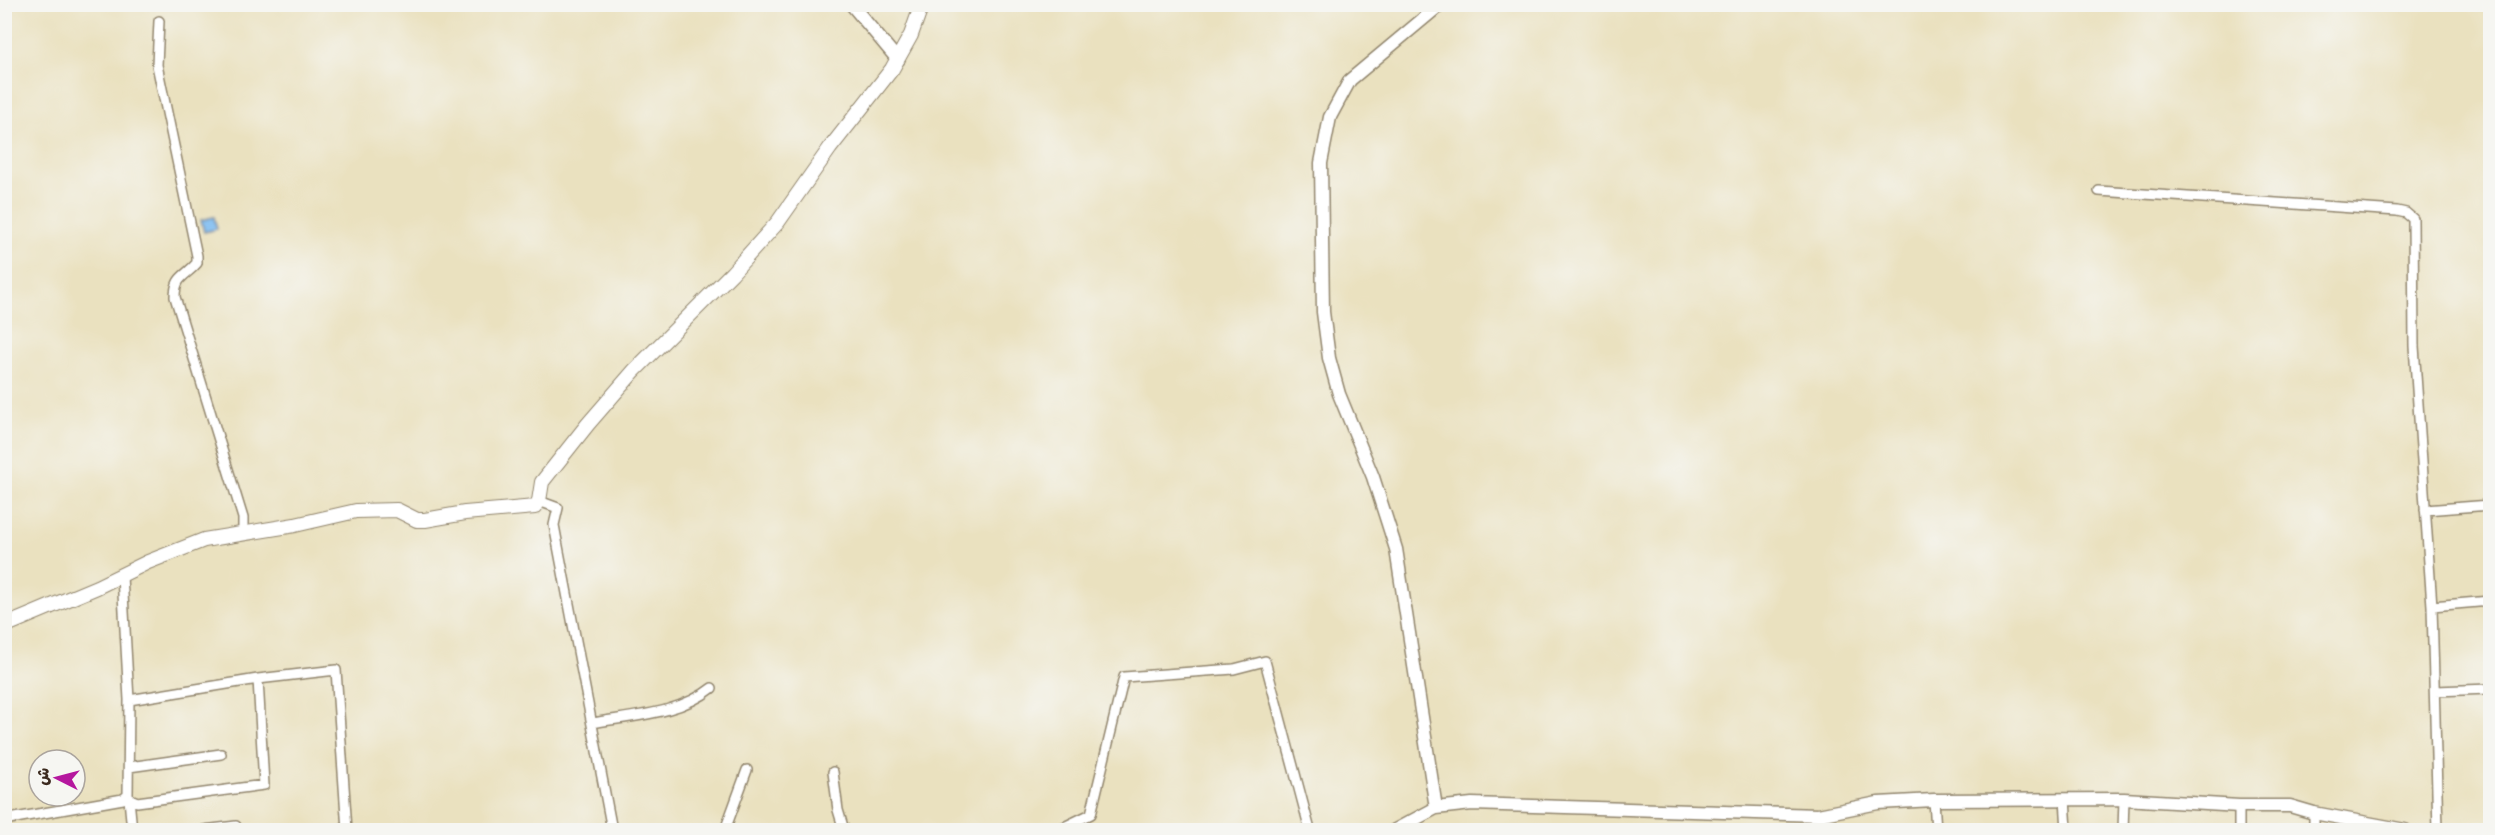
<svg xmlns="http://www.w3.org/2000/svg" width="2495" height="835" font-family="'Shantell Sans','Playpen Sans Arabic',sans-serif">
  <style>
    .water { fill: #7dbbf1; stroke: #5c7288; stroke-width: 1.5 }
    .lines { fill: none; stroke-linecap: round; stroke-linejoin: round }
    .minor-casing { stroke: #92866e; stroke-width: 12 }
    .tertiary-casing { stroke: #92866e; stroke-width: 15 }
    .secondary-casing { stroke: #92866e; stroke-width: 16 }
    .minor { stroke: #fff; stroke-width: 9 }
    .tertiary { stroke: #fff; stroke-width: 12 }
    .secondary { stroke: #fff; stroke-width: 14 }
  </style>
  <rect width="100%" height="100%" fill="#f6f6f2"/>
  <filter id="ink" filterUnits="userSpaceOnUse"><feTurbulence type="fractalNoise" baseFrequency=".0167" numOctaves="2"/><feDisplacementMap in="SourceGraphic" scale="12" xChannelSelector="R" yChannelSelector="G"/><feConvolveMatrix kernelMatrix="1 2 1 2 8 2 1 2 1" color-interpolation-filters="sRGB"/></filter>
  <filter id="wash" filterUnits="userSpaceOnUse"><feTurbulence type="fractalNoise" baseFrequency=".008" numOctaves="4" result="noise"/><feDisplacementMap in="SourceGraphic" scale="24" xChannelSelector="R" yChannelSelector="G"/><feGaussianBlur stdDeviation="1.35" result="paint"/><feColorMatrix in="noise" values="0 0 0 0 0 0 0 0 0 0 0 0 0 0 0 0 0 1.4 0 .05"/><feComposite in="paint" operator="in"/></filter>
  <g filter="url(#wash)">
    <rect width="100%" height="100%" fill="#eae1bf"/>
    <path class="water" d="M214,217L217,229L204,232L201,220Z"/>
  </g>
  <g filter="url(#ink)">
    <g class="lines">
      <defs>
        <path id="minor" d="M159,21L157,65L197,256V263C185,277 175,276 175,297L243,518V534
          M2099,191L2397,211L2406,213L2413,219L2414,346L2432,606L2438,830
          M539,501L558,508L554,525L612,830
          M2425,510L2490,505
          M2432,606L2490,601
          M2435,691L2490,689
          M129,700L258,679L336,670L347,830
          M592,723C632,716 680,714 712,688
          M129,767L221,754
          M833,772L838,810L844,830
          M127,797L137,802L264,785L258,679
          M129,799L132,830
          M2065,799L2067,830
          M1934,800L1936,830
          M2314,813V830
          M4,820L123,799L128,795L129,700L122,576
          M204,830L236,826
          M725,830L747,770
          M1058,830L1091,814L1124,677L1234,669L1265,661L1310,830
          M2123,830L2124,799
          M2239,830V806"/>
        <path id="tertiary" d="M851,4L898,60
          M1436,808L1396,549L1373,477L1339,394L1329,358L1323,312L1321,163L1330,117L1350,80L1441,4
          M1395,830L1436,808L1472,804L1818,815L1878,803L1934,800L2124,799L2239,806H2290L2314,813L2405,830"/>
        <path id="secondary" d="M4,626L97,587L148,562L204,540L295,525L356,511L397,510L417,520H425L465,513L535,507L539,501L542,482L588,424L634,371L732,273L778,222L830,148L892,69L911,35L922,4"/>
      </defs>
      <use href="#minor" class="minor-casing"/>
      <use href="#tertiary" class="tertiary-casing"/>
      <use href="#secondary" class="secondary-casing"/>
      <use href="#minor" class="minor"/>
      <use href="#tertiary" class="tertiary"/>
      <use href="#secondary" class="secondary"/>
    </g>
  </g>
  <rect width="2495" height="835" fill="none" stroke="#f6f6f2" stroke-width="24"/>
  <g transform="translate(57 778) rotate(276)"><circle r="28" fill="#f6f6f2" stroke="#aba49d" stroke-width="1.5"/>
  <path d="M0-4.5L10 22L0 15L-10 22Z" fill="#b5179e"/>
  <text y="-9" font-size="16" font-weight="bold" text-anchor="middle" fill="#3b2a1e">ش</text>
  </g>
</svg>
